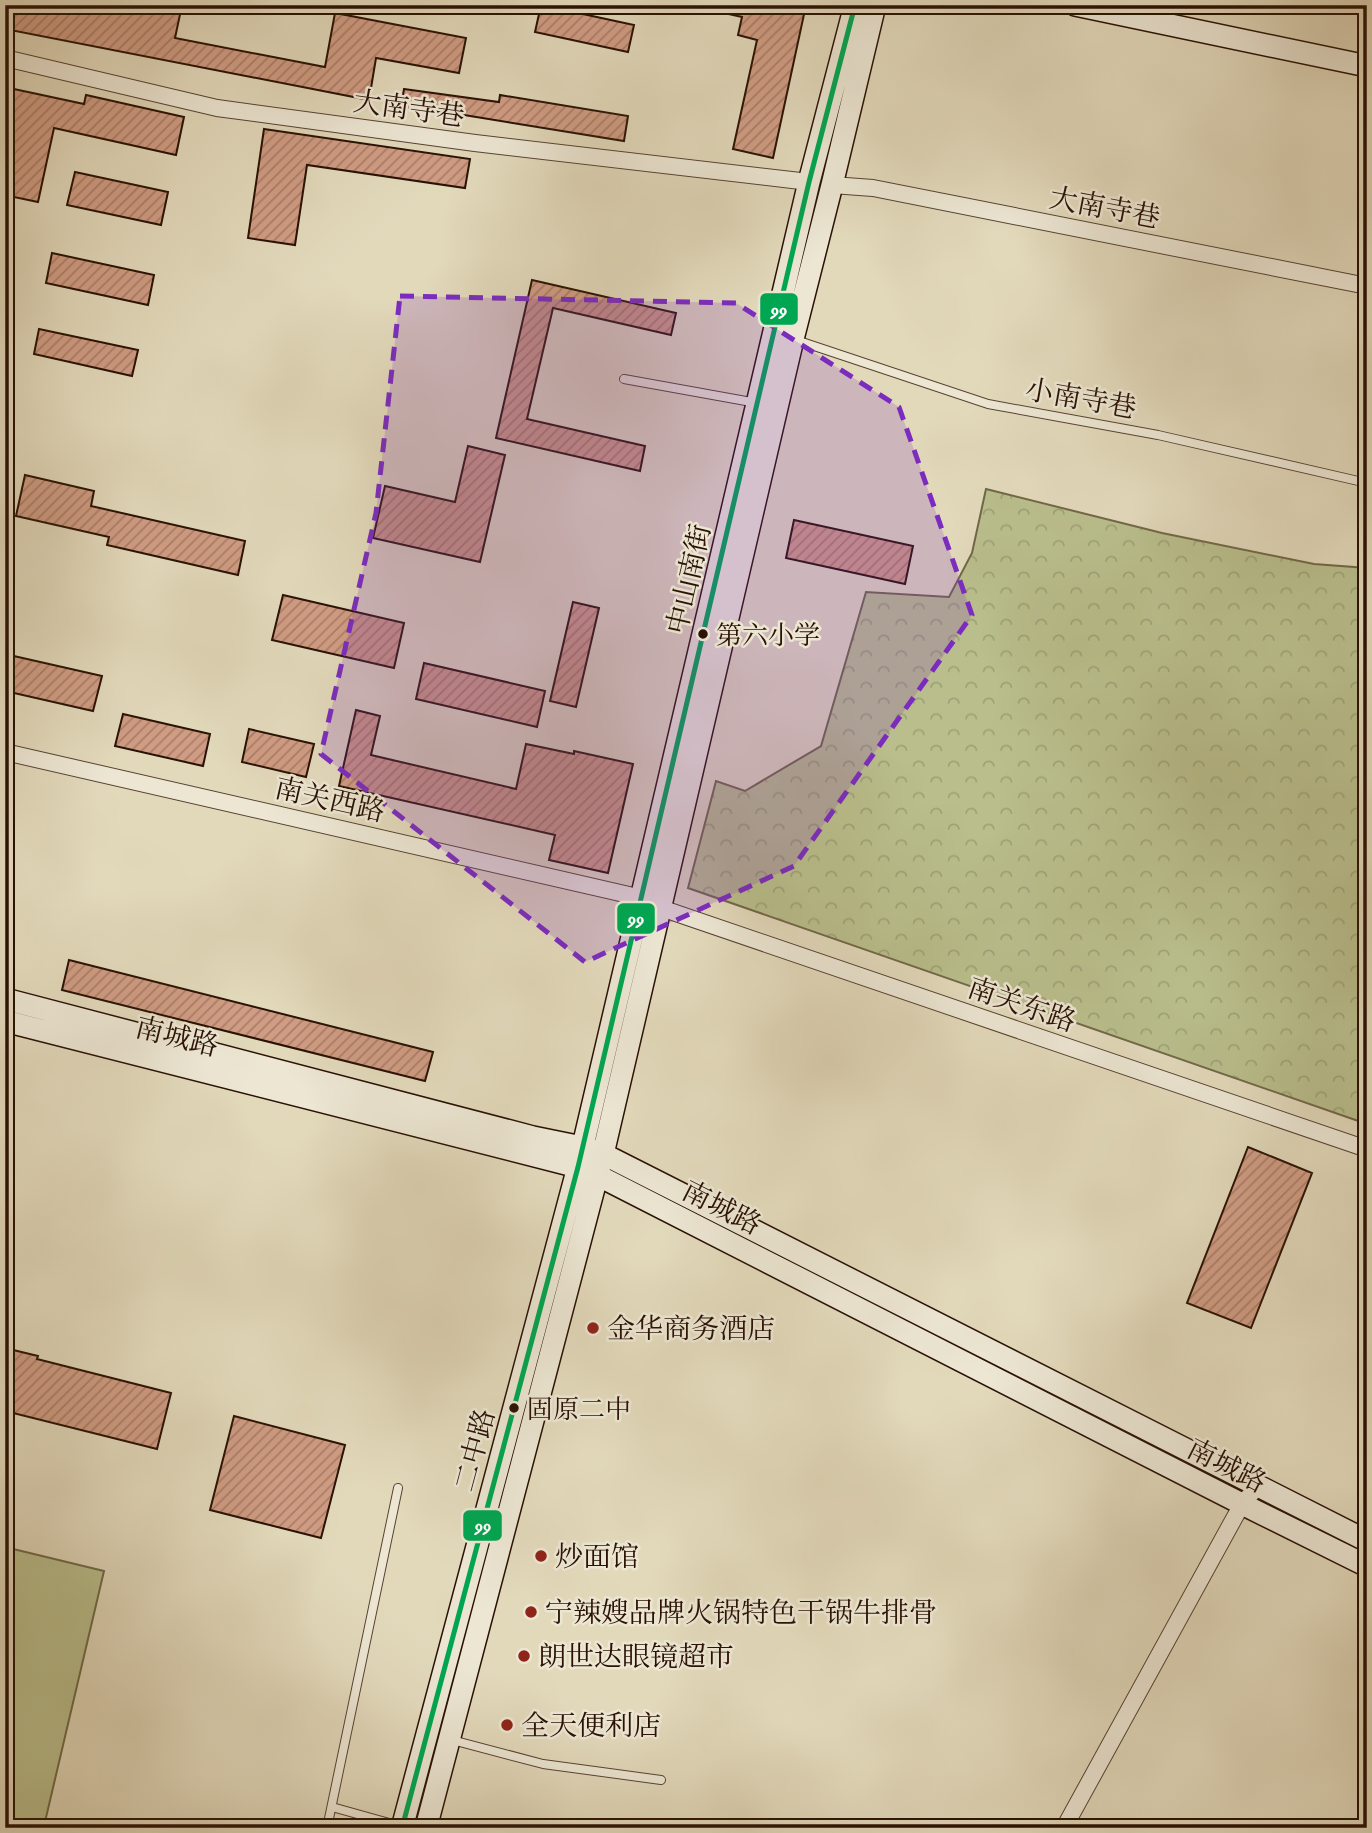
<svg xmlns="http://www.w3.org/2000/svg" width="1372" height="1833" font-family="'IM FELL English','Noto Serif SC',serif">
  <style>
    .park { fill: url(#park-crowns); stroke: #716848; stroke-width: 2 }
    .garden { fill: #b9be8c; stroke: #716848; stroke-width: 2 }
    .building { fill: url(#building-hatch); stroke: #291104; stroke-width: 2 }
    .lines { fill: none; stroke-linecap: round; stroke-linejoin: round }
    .lane-casing { stroke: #574332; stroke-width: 10 }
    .street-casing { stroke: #574332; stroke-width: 18 }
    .secondary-casing { stroke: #291104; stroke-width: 24 }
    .lane { stroke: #ece6d3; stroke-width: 8 }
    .street { stroke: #ece6d3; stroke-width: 16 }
    .secondary { stroke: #ece6d3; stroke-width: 21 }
    .bus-1-casing { stroke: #ece6d3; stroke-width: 10 }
    .bus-1 { stroke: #00a651; stroke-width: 5 }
    .marked { fill: #7b2cbf; fill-opacity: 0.2; stroke: #7b2cbf; stroke-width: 5; stroke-dasharray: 14 9; stroke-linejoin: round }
    .bus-dot { fill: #291104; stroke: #ece6d3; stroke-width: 2.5 }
    .poi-dot { fill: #8f2418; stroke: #ece6d3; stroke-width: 2.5 }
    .labels { text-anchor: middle; stroke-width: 5; stroke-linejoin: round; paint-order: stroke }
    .bus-label { font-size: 26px; fill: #291104; stroke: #ece6d3; text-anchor: start }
    .street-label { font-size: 28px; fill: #291104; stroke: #ece6d3 }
    .poi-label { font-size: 28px; fill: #291104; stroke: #ece6d3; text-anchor: start }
    .line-badge { stroke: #ece6d3; stroke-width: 2.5 }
    .badge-label { font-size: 19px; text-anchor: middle; font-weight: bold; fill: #fff }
  </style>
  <defs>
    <pattern id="park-crowns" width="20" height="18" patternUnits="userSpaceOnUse" patternTransform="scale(1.75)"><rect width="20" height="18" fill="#b9be8c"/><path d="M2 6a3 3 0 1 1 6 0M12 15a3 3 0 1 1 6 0" fill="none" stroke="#9fa277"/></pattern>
    <pattern id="building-hatch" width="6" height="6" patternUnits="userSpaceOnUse" patternTransform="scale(1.75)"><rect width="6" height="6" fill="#d09c83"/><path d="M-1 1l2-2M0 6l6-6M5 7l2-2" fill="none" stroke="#a97e69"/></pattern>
  </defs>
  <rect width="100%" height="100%" fill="#e2d9bb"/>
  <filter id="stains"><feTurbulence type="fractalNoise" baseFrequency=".00286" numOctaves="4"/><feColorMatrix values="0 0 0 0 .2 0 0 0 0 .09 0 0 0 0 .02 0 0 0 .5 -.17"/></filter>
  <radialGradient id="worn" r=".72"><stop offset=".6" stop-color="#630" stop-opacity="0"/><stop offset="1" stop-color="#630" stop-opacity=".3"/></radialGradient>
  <path class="park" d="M986,489L1162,533L1314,564L1367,568V1124L688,888L716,781L745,791L821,746L866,592L949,597L972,553Z"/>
  <path class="garden" d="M5,1547L104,1571L44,1826L5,1817Z"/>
  <path class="building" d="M5,5H182L175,38L325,67L335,13L466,38L459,73L376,58L369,100L5,29Z
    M541,5L634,25L628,52L535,32Z
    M716,5H806L773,158L733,149L757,40L738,35L742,17L715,11Z
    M14,89L84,104L86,95L184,117L176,155L54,128L38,202L9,196L5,168V94Z
    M404,89L499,102L500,95L628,116L624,141L464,115L401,107Z
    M264,129L470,159L465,188L307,165L295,245L248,238Z
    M75,172L168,192L161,225L67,205Z
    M52,253L154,275L148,305L46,283Z
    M532,280L676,313L671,335L553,308L527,419L645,446L640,471L496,438Z
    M39,329L138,350L132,376L34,354Z
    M468,446L505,455L480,562L373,538L385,486L455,502Z
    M25,475L94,491L91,506L245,541L238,575L107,545L109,537L16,516Z
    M794,520L913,546L905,584L786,558Z
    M283,595L404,623L394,668L272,640Z
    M573,602L599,608L576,707L550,701Z
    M5,654L102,676L93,711L5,691Z
    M424,663L545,691L537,727L416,699Z
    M356,710L380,716L371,755L516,789L526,744L574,754V751L633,764L608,873L549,860L555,835L339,786Z
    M123,714L210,734L203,766L115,746Z
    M249,729L314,744L306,777L242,762Z
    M69,960L433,1052L425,1081L62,990Z
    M1248,1147L1312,1173L1251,1328L1187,1303Z
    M5,1348L38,1356L37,1359L171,1393L157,1449L5,1411Z
    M234,1416L345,1445L321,1538L210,1510Z"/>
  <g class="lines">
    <defs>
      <path id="lane" d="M793,339L988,404L1158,435L1367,483
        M624,379L757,403
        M452,1740L543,1764L661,1780
        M332,1807L400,1826
        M327,1828L398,1488"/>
      <path id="street" d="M5,58L217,108L475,143L809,182
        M832,185L873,188L1367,286
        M5,408V427
        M5,752L642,898
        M661,908L1367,1149
        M1064,1828L1242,1504L1258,1486"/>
      <path id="secondary" d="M1075,5L1367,66
        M5,999L533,1137L582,1147L603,1154L1367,1541
        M5,1021L578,1167L597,1175L1242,1504L1367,1566
        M402,1828L578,1167L809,182L855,5
        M426,1828L603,1154L793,339L832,185L875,5"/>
    </defs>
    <use href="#lane" class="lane-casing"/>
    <use href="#street" class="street-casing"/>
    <use href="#secondary" class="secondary-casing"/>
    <use href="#lane" class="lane"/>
    <use href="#street" class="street"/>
    <use href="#secondary" class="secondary"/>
    <defs>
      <path id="bus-1" d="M402,1828L578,1167L809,182L855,5"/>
    </defs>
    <use href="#bus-1" class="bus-1-casing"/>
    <use href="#bus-1" class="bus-1"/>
  </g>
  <path class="marked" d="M400,296L736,303L899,407L972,615L794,866L585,962L321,754L376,513Z"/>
  <g class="bus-dot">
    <circle cx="703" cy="634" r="6"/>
    <circle cx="514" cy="1408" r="6"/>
  </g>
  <g class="poi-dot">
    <circle cx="593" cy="1328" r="7"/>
    <circle cx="541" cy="1556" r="7"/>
    <circle cx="531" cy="1612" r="7"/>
    <circle cx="524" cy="1656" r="7"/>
    <circle cx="507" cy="1725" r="7"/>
  </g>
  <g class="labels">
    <g class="bus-label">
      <text x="716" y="644">第六小学</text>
      <text x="527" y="1418">固原二中</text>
    </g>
    <g class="street-label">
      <text transform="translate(409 108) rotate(8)" y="10">大南寺巷</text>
      <text transform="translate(1105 207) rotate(11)" y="10">大南寺巷</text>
      <text transform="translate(1081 398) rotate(10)" y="10">小南寺巷</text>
      <text transform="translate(688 579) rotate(-77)" y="10">中山南街</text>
      <text transform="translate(330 799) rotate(13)" y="10">南关西路</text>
      <text transform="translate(1022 1004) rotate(19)" y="10">南关东路</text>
      <text transform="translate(177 1036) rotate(14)" y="10">南城路</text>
      <text transform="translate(722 1207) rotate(27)" y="10">南城路</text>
      <text transform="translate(474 1450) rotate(-75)" y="10">二中路</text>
      <text transform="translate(1227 1465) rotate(27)" y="10">南城路</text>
    </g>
    <g class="poi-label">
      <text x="607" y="1338">金华商务酒店</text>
      <text x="555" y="1566">炒面馆</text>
      <text x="545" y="1622">宁辣嫂品牌火锅特色干锅牛排骨</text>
      <text x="538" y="1666">朗世达眼镜超市</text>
      <text x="521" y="1735">全天便利店</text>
    </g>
  </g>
  <g class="line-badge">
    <rect x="759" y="292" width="40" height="34" rx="7" fill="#00a651"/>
    <rect x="616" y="902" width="40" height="33" rx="7" fill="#00a651"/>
    <rect x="462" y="1509" width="41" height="33" rx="7" fill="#00a651"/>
  </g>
  <g class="badge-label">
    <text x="779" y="316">99</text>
    <text x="636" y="925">99</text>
    <text x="483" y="1532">99</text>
  </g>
  <rect width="1372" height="1833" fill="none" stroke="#e2d9bb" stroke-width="28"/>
  <rect x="7" y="7" width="1358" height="1819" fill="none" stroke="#291104" stroke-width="3.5"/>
  <rect x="14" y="14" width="1344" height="1805" fill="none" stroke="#291104" stroke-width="2"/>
  <rect width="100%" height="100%" filter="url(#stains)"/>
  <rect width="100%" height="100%" fill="url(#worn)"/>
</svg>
